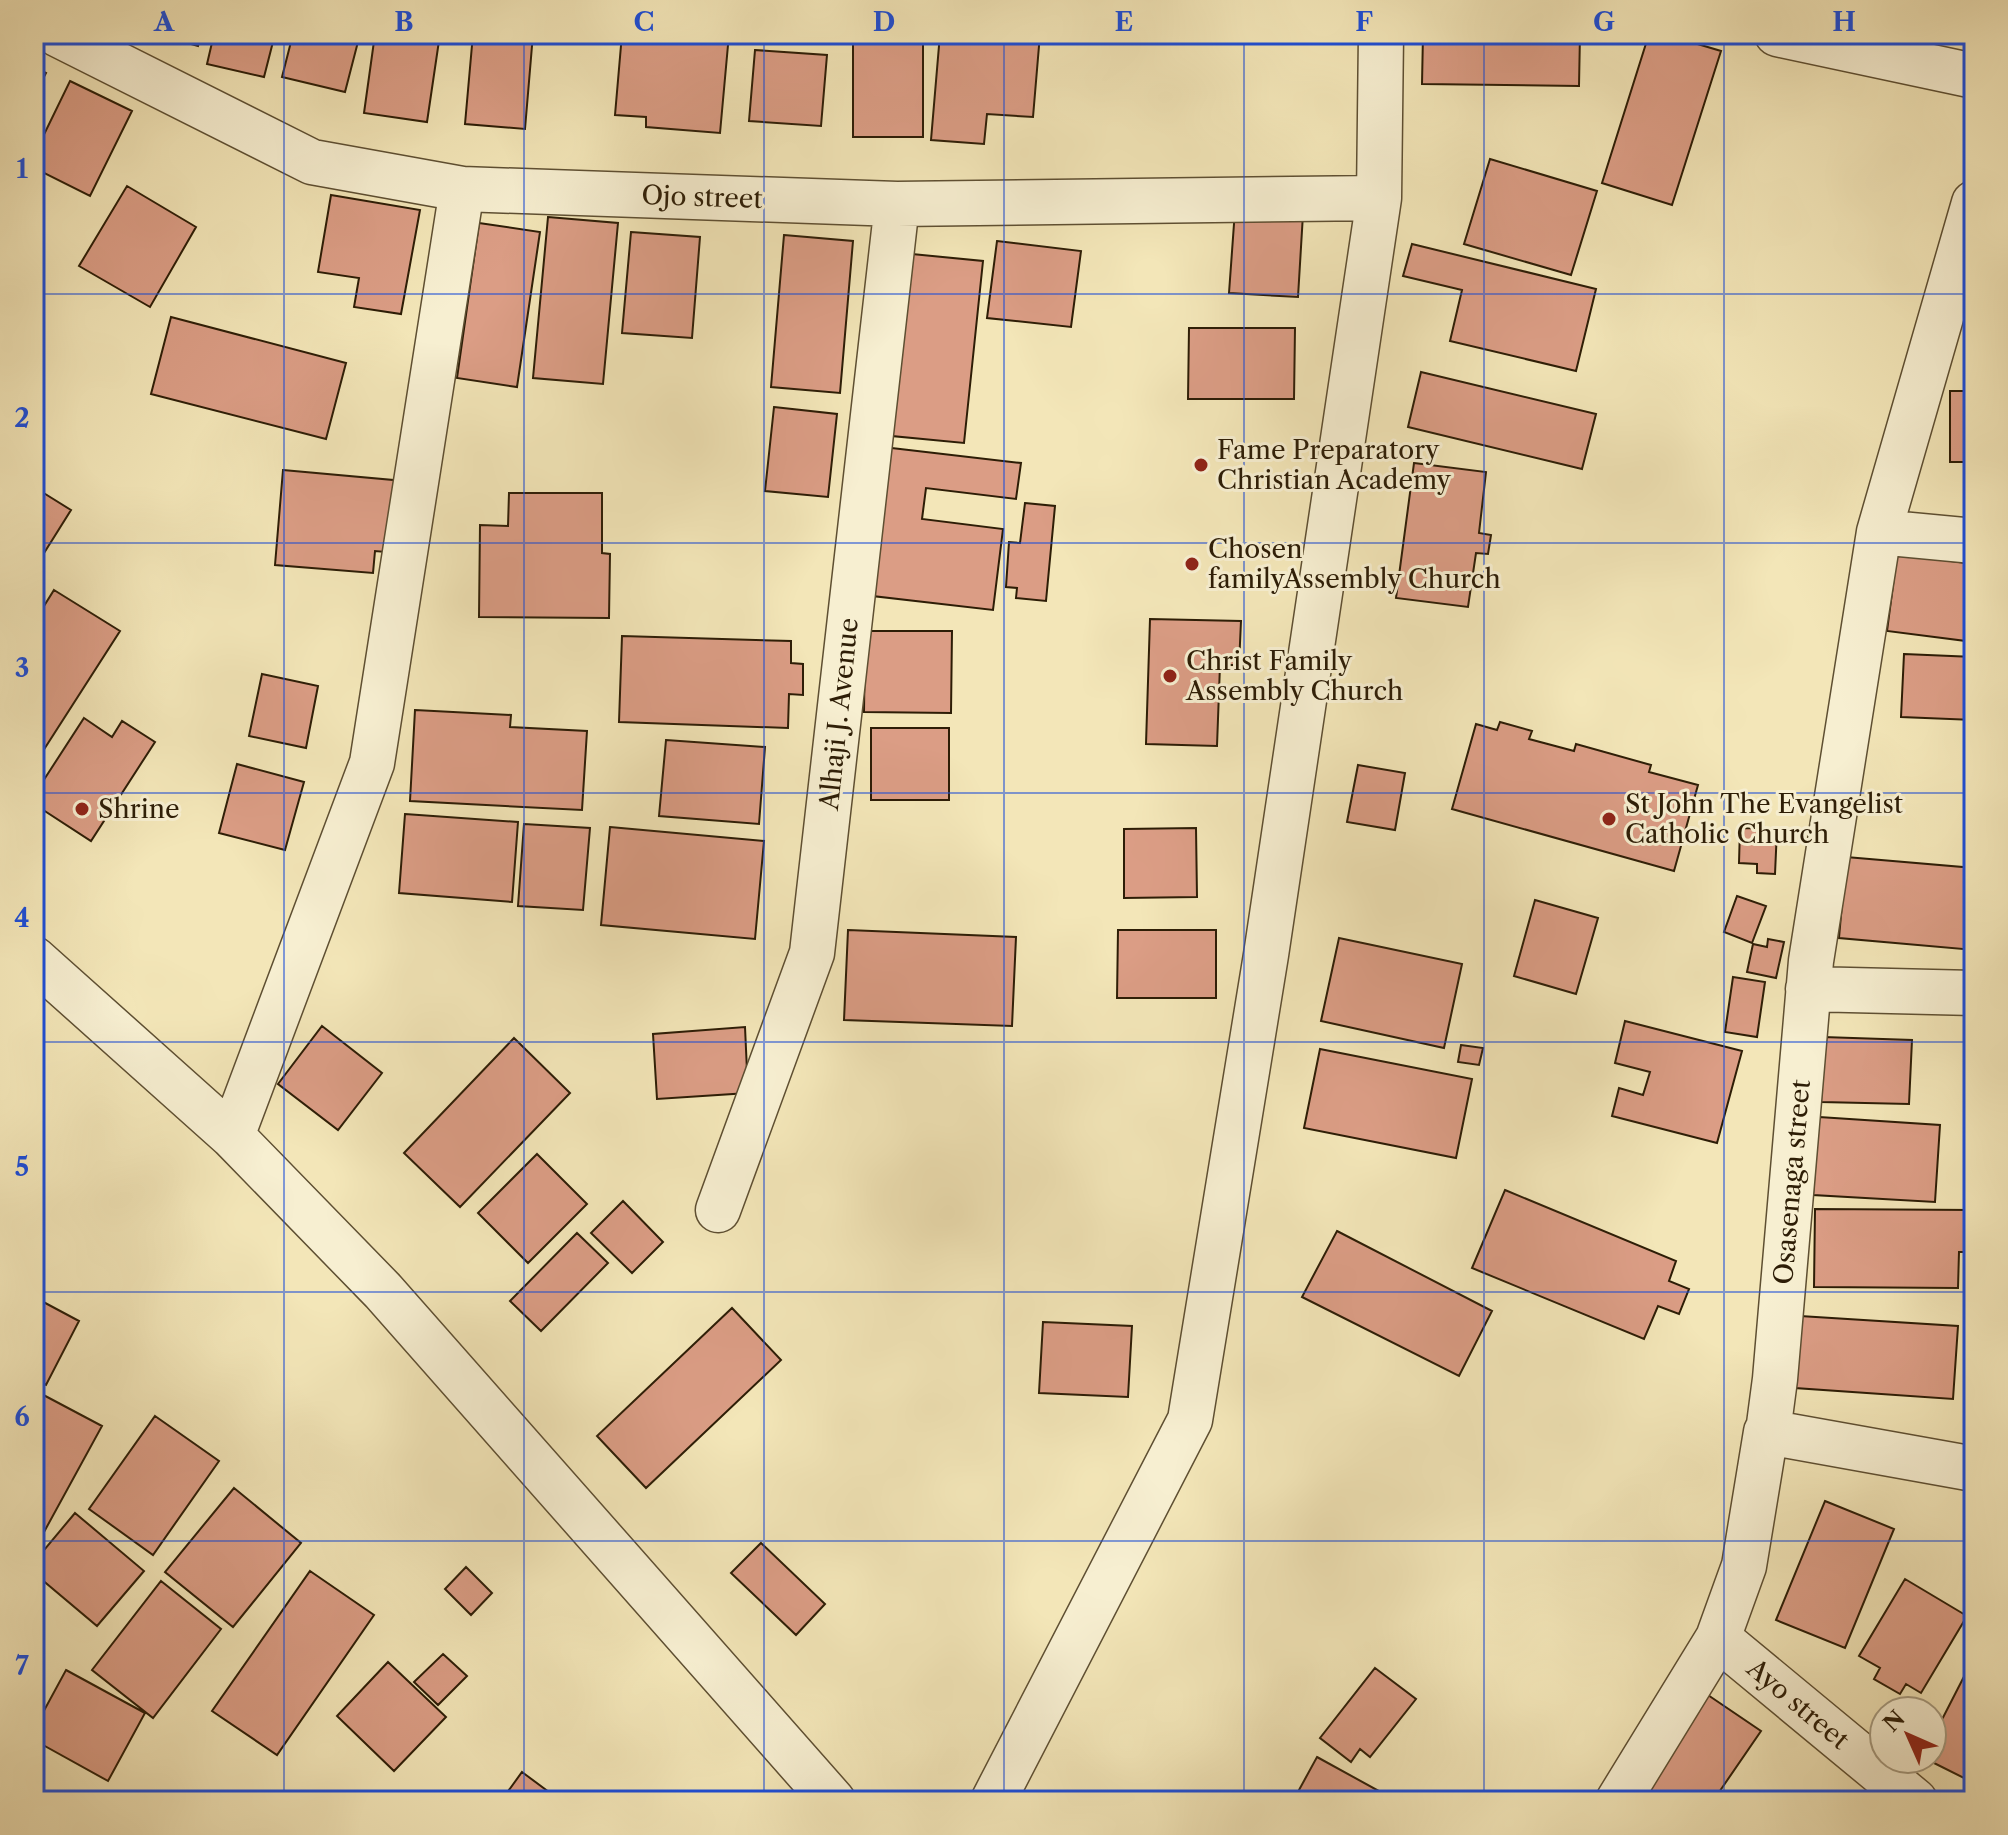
<svg xmlns="http://www.w3.org/2000/svg" width="2008" height="1835" font-family="'Libre Caslon Text',serif">
  <style>
    .building { fill: #db9d85; stroke: #2d1d06; stroke-width: 2 }
    .lines { fill: none; stroke-linecap: round; stroke-linejoin: round }
    .minor-casing { stroke: #5e4f32; stroke-width: 47 }
    .minor { stroke: #f7efd1; stroke-width: 44 }
    .grid { fill: none; stroke: #1d4ed8; stroke-width: 2; stroke-opacity: 0.55 }
    .poi-dot { fill: #8f2418; stroke: #f7efd1; stroke-width: 3 }
    .labels { text-anchor: middle; stroke-width: 6; stroke-linejoin: round; paint-order: stroke }
    .street-label { font-size: 26px; fill: #2d1d06; stroke: #f7efd1 }
    .poi-label { font-size: 26px; fill: #2d1d06; stroke: #f7efd1; text-anchor: start }
    .neatline { fill: none; stroke: #1d4ed8; stroke-width: 3 }
    .grid-label { font-size: 26px; text-anchor: middle; font-weight: bold; fill: #1d4ed8 }
  </style>
  <rect width="100%" height="100%" fill="#f3e6b8"/>
  <filter id="stains"><feTurbulence type="fractalNoise" baseFrequency=".0025" numOctaves="4"/><feColorMatrix values="0 0 0 0 .2 0 0 0 0 .09 0 0 0 0 .02 0 0 0 .5 -.17"/></filter>
  <radialGradient id="worn" r=".72"><stop offset=".6" stop-color="#630" stop-opacity="0"/><stop offset="1" stop-color="#630" stop-opacity=".3"/></radialGradient>
  <path class="building" d="M156,34H201L198,46Z
    M214,34H275L264,77L207,64Z
    M293,34H360L345,92L282,77Z
    M375,34H440L427,122L364,113Z
    M473,34H533L525,129L465,124Z
    M622,34H729L720,133L646,127V117L615,115Z
    M853,34H923V137H853Z
    M940,34H1040L1033,117L987,114L984,144L931,140Z
    M1423,34H1580L1579,86L1422,84Z
    M1649,34H1664L1721,51L1672,205L1602,183Z
    M755,50L827,55L821,126L749,121Z
    M34,67L46,73L34,96Z
    M70,81L132,111L90,196L34,168V155Z
    M1490,159L1597,191L1571,275L1464,244Z
    M127,186L196,227L150,307L79,266Z
    M331,195L420,210L401,314L354,307L359,278L318,272Z
    M1235,210L1303,214L1298,297L1229,293Z
    M548,217L618,223L603,384L533,378Z
    M479,223L540,232L517,387L457,378Z
    M631,232L700,237L692,338L622,333Z
    M784,235L853,241L840,393L771,387Z
    M997,241L1081,251L1071,327L987,318Z
    M1412,244L1596,289L1576,371L1450,341L1462,290L1403,276Z
    M912,254L983,261L964,443L892,436Z
    M171,317L346,363L326,439L151,394Z
    M1189,328H1295L1294,399H1188Z
    M1421,372L1596,414L1582,469L1408,427Z
    M1950,391H1974V462H1950Z
    M774,407L837,414L828,497L765,491Z
    M883,447L1021,463L1016,499L926,488L922,519L1003,529L993,610L864,595Z
    M1414,463L1486,472L1479,533L1491,535L1488,554L1476,553L1468,607L1396,598Z
    M283,470L404,481L397,553L375,551L373,573L275,565Z
    M34,487L71,510L34,569Z
    M509,493H602V553L610,554L609,618L479,617L480,525L508,526Z
    M1025,503L1055,506L1046,601L1016,598L1017,588L1006,587L1009,542L1020,543Z
    M1897,554L1974,564V642L1887,631Z
    M54,590L120,631L34,765V622Z
    M1150,619L1241,621L1239,665H1220L1217,746L1146,744Z
    M865,631H952L951,713L864,712Z
    M622,636L791,641V663L803,664V695L789,694L788,728L619,722Z
    M1904,654L1974,657V720L1901,717Z
    M262,674L318,686L306,748L249,736Z
    M415,710L511,715L510,727L587,731L582,810L410,801Z
    M84,718L112,737L122,721L155,742L91,841L34,804V795Z
    M1500,722L1532,731L1529,739L1574,751L1576,744L1651,765L1649,772L1698,785L1674,871L1452,809L1476,724L1497,730Z
    M871,728H949V800H871Z
    M666,740L765,747L759,824L659,816Z
    M237,764L304,782L285,850L219,833Z
    M1358,765L1405,773L1395,830L1347,822Z
    M405,814L518,822L512,902L399,893Z
    M524,824L590,828L583,910L518,906Z
    M610,827L764,841L755,939L601,925Z
    M1196,828L1197,897L1124,898V829Z
    M1740,828L1777,829L1775,874L1757,873V864L1739,863Z
    M1846,857L1974,868V950L1839,938Z
    M1737,896L1766,906L1752,943L1724,932Z
    M1535,900L1598,918L1576,994L1514,976Z
    M848,930L1016,937L1012,1026L844,1020Z
    M1118,930H1216V998H1117Z
    M1339,938L1462,964L1444,1048L1321,1021Z
    M1768,939L1784,942L1776,978L1747,972L1753,944L1767,947Z
    M1733,977L1765,982L1757,1037L1725,1032Z
    M1625,1021L1742,1051L1717,1143L1612,1116L1619,1088L1643,1095L1650,1072L1615,1063Z
    M322,1026L382,1073L338,1130L278,1084Z
    M745,1027L748,1093L657,1099L653,1034Z
    M1823,1037L1912,1040L1909,1104L1821,1102Z
    M514,1038L570,1093L460,1207L404,1153Z
    M1461,1045L1483,1048L1479,1065L1458,1062Z
    M1320,1049L1472,1079L1456,1158L1304,1128Z
    M1819,1117L1940,1125L1935,1202L1813,1195Z
    M537,1154L587,1204L528,1263L478,1213Z
    M1505,1190L1676,1261L1669,1281L1689,1289L1679,1314L1658,1306L1644,1339L1472,1268Z
    M623,1201L663,1242L632,1273L591,1233Z
    M1815,1209L1974,1210V1252H1959L1958,1288L1814,1287Z
    M1337,1231L1492,1311L1459,1376L1302,1297Z
    M577,1233L608,1263L541,1331L510,1301Z
    M34,1297L79,1321L46,1385L34,1379Z
    M732,1308L781,1360L646,1488L597,1436Z
    M1800,1316L1958,1326L1953,1399L1795,1388Z
    M1043,1322L1132,1326L1128,1397L1039,1393Z
    M34,1390L102,1426L44,1532L34,1526Z
    M155,1416L219,1461L153,1555L89,1509Z
    M234,1488L301,1543L233,1627L165,1572Z
    M1825,1501L1894,1529L1845,1648L1776,1620Z
    M75,1513L144,1571L97,1626L34,1573V1562Z
    M761,1543L825,1604L796,1635L731,1573Z
    M466,1567L492,1593L471,1615L445,1589Z
    M310,1571L374,1615L277,1755L212,1711Z
    M1905,1579L1967,1616L1921,1693L1906,1684L1900,1694L1874,1679L1880,1668L1859,1656Z
    M161,1581L221,1629L153,1718L92,1670Z
    M443,1654L467,1676L438,1705L414,1682Z
    M1974,1657V1783L1926,1759H1932V1739Z
    M388,1662L446,1717L394,1771L337,1716Z
    M1375,1668L1416,1699L1370,1757L1360,1749L1351,1762L1320,1738Z
    M66,1670L145,1713L108,1781L34,1740V1729Z
    M1702,1691L1761,1731L1713,1801H1626Z
    M1317,1757L1397,1801H1293Z
    M522,1772L561,1801H501Z"/>
  <g class="lines">
    <defs>
      <path id="minor" d="M57,34L312,162L462,189L897,204L1379,198
        M1777,34L1974,76
        M1879,532L1974,541
        M34,959L232,1136L383,1291L833,1801
        M1808,989L1974,993
        M232,1136L372,763L462,189
        M718,1210L812,953L897,204
        M1768,1432L1974,1469
        M1718,1638L1915,1801
        M993,1801L1190,1420L1266,955L1379,198L1381,34
        M1618,1801L1718,1638L1744,1566L1766,1432H1768L1775,1379L1811,961L1879,532L1974,203"/>
    </defs>
    <use href="#minor" class="minor-casing"/>
    <use href="#minor" class="minor"/>
  </g>
  <path class="grid" d="M284,34V1801M524,34V1801M764,34V1801M1004,34V1801M1244,34V1801M1484,34V1801M1724,34V1801M34,294H1974M34,543H1974M34,793H1974M34,1042H1974M34,1292H1974M34,1541H1974"/>
  <g class="poi-dot">
    <circle cx="1201" cy="465" r="8"/>
    <circle cx="1192" cy="564" r="8"/>
    <circle cx="1170" cy="676" r="8"/>
    <circle cx="82" cy="809" r="8"/>
    <circle cx="1609" cy="819" r="8"/>
  </g>
  <g class="labels">
    <g class="street-label">
      <text transform="translate(702 197) rotate(2)" y="9">Ojo street</text>
      <text transform="translate(839 714) rotate(-84)" y="9">Alhaji J. Avenue</text>
      <text transform="translate(1792 1182) rotate(-85)" y="9">Osasenaga street</text>
      <text transform="translate(1798 1704) rotate(40)" y="9">Ayo street</text>
    </g>
    <g class="poi-label">
      <text x="1217" y="459">Fame Preparatory<tspan x="1217" dy="30">Christian Academy</tspan></text>
      <text x="1208" y="558">Chosen<tspan x="1208" dy="30">familyAssembly Church</tspan></text>
      <text x="1186" y="670">Christ Family<tspan x="1186" dy="30">Assembly Church</tspan></text>
      <text x="1625" y="813">St John The Evangelist<tspan x="1625" dy="30">Catholic Church</tspan></text>
      <text x="98" y="818">Shrine</text>
    </g>
  </g>
  <rect width="2008" height="1835" fill="none" stroke="#f3e6b8" stroke-width="88"/>
  <g transform="translate(1908 1735) rotate(315)"><circle r="38" fill="#f7efd1" stroke="#a69b80" stroke-width="2"/>
  <path d="M0-6L14 30L0 20L-14 30Z" fill="#8f2418"/>
  <text y="-12" font-size="22" font-weight="bold" text-anchor="middle" fill="#2d1d06">N</text>
  </g>
  <rect x="44" y="44" width="1920" height="1747" class="neatline"/>
  <g class="grid-label">
    <text x="164" y="31">A</text>
    <text x="404" y="31">B</text>
    <text x="644" y="31">C</text>
    <text x="884" y="31">D</text>
    <text x="1124" y="31">E</text>
    <text x="1364" y="31">F</text>
    <text x="1604" y="31">G</text>
    <text x="1844" y="31">H</text>
    <text x="22" y="178">1</text>
    <text x="22" y="427">2</text>
    <text x="22" y="677">3</text>
    <text x="22" y="927">4</text>
    <text x="22" y="1176">5</text>
    <text x="22" y="1426">6</text>
    <text x="22" y="1675">7</text>
  </g>
  <rect width="100%" height="100%" filter="url(#stains)"/>
  <rect width="100%" height="100%" fill="url(#worn)"/>
</svg>
